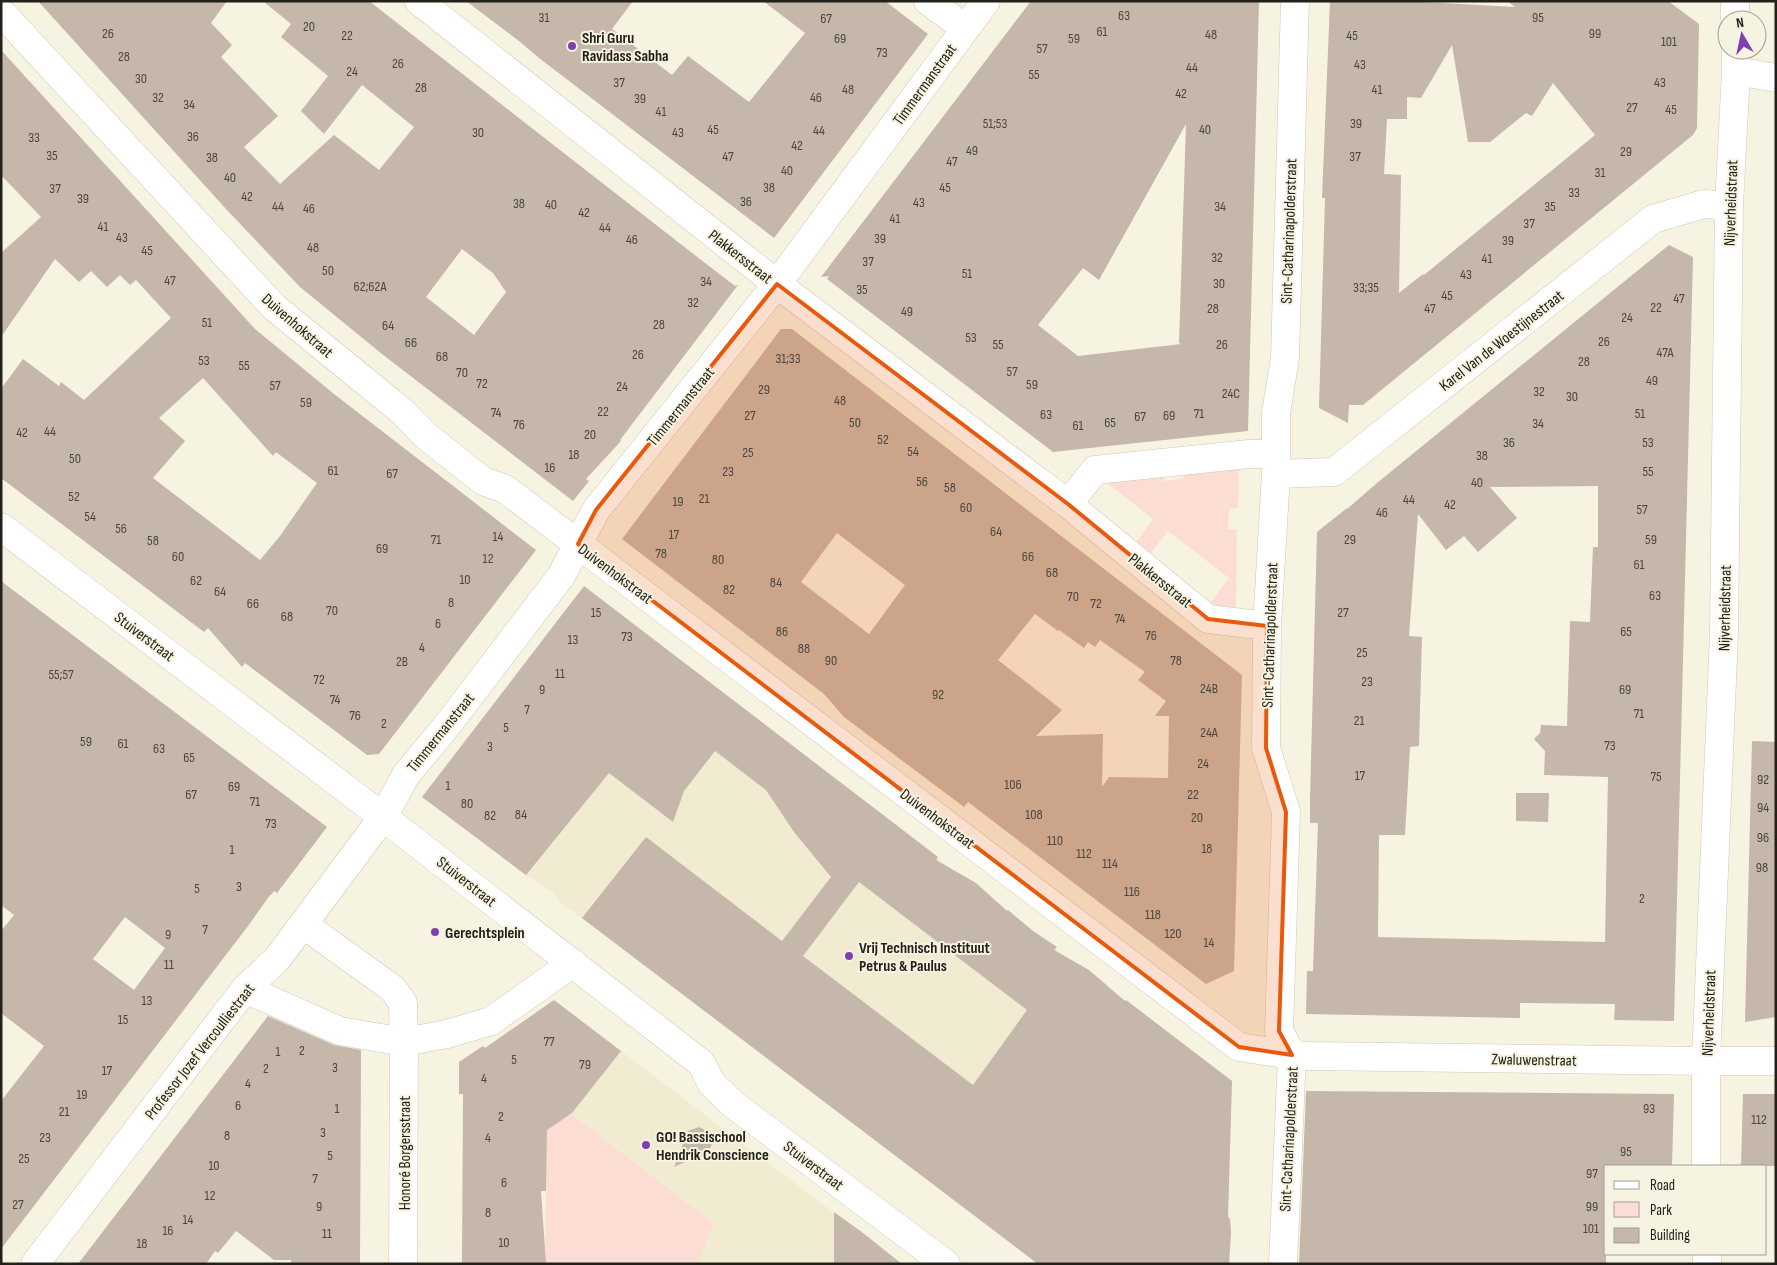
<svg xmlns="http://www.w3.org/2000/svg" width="1777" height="1265" font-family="'Sofia Sans Condensed',sans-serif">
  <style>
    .built { fill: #f0ebd1 }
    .green { fill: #fcddd4 }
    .building { fill: #c5b7a9; fill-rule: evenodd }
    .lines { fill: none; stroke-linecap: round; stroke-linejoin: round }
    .minor-casing { stroke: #ccc8b7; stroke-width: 29 }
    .minor { stroke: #fff; stroke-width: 28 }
    .marked { fill: #e8590c; fill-opacity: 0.2; stroke: #e8590c; stroke-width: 4; stroke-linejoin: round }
    .poi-dot { fill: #7f3fb4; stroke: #f7f3e1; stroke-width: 2 }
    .labels { text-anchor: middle; stroke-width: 4; stroke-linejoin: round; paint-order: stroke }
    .number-label { font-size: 14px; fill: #4c463e }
    .poi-label { font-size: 16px; font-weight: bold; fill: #23211b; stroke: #f7f3e1; text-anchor: start }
    .street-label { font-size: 16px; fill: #23211b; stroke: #f7f3e1 }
  </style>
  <rect width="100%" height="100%" fill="#f7f3e1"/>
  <path class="built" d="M686,664L919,842L918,843L936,857H938V859L959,875H962L961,876L1007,911L1008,910L1009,911L1008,912L1031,929L1032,928V930L1055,949L1125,1001L1126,1000L1232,1081L1228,1214L1227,1216L1230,1219L1231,1232L1230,1251L1226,1256L1229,1259V1264H1038L560,902L553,893L535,880L528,877L501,857L587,751Z
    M621,1051L834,1213L902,1264H545L547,1130L571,1114Z"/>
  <path class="green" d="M1239,463L1238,508L1229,509L1228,529L1237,530L1236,609L1221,608L1210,603L1229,578L1168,531L1151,553L1147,554L1137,546L1136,542L1153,519L1103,480L1163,472L1164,481L1184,478L1183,469Z
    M571,1114L714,1224L697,1264H545L547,1130Z"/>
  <path class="building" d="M38,1H227L211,23L232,45L221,57L278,116L244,147L280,184L334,135L379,170L414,127L362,85L324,134L301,111L328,76L281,37L291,24L263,1H369L696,256L735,286L738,285L620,440L621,441L586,479L589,481L573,501L382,354L300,287L226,209ZM462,249L493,273L506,292L474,335L426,297Z
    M466,1H633L612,29L672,75L688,56L749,102L805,33L763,1H885L928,34L774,238L539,58L519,41Z
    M1031,1H1259L1248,431L1053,452L827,279L829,276L821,277ZM1186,124L1179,343L1181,344L1078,356L1038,325L1083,268L1099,280Z
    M1330,1H1405L1515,7L1507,1H1668L1699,24L1697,128L1693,135L1363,405H1349L1348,423L1319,408L1325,198H1322ZM1452,45L1468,142H1490L1526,113L1532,116L1553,83L1595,135L1424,275L1423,274L1399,293L1401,175L1384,174L1387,119H1407V97L1421,98Z
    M1,50L255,329L334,394L536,550L379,754L367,755L245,663L242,667L208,628L204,632L1,478V389L23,359L59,386L61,382L84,400L171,318L136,280L130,285L120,275L107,287L91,271L79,282L55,259L1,337V253L41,217L1,175ZM203,378L273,456L276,452L317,483L280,536L260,560L153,478L185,441L159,418Z
    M1669,245L1693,257L1674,1021L1614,1020L1615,1004L1520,1003V1018L1306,1014L1307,971H1313L1318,823H1310V799L1317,532L1347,508V509L1377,483ZM1598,486V547H1593L1590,622L1570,621L1567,726L1541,725L1540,733L1534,739L1545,751L1544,775L1608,777L1605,942L1378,937L1379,835H1405L1410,747L1419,746L1422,637L1409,636L1418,514L1446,550L1464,536L1478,552L1517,518L1490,487Z
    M781,329H792L1242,675L1234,971L1206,984L968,802L964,807L844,717L824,694L622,539ZM837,533L905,585L869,634L801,582ZM1035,614L1058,631L1059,630L1084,648L1088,642L1095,647L1100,640L1145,672L1138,680L1166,701L1155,716H1169L1168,778L1109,777L1102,787L1103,734L1036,736L1062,710L998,660Z
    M1,581L327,827L277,893L274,891L271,895H270L248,926L1,1249V1101L44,1046L1,1013V931L14,915L1,905ZM125,917L165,948L134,990L93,959Z
    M584,586L938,857L936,860L976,883L1007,911L1008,910L1033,931L1057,947L1054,950L1089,970L1125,1001L1126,1000L1232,1081L1228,1217L1230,1219L1231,1232L1229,1264H1038L582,918L646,837L782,941L831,877L794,832L766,790L715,751L684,791L673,822L609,773L526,875L422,797ZM859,882L1027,1010L973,1085L803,956Z
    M1752,741L1776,742V1017L1745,1022Z
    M1516,793H1549L1548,822L1516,821Z
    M554,1000L621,1051L572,1113L547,1130L546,1191H541L546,1264H462L463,1094H459V1062L483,1046L485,1048Z
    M268,1016L334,1045L361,1050L360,1264H291V1260H274L236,1231L218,1253L215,1251L206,1264H78Z
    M1306,1091L1674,1094L1672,1166H1606V1264H1299Z
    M1743,1094H1776V1166H1741Z
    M699,1127L709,1132L713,1141L709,1151L674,1167L688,1131Z
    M834,1212L863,1233L902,1264H834Z"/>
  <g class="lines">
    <defs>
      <path id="minor" d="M419,1L777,284L1068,504L1208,619L1267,626
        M928,1L965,28
        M1735,1V20
        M1,12L274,307L404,413L425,435L483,481L505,489L578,544L1239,1047L1292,1055L1309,1056L1706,1061H1776
        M1736,71L1776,78
        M1276,474L1334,472L1653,219L1704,204L1729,206
        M1068,504L1095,470L1249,454H1275
        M1,527L383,817L701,1063L712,1084L734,1105L946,1264
        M303,924L393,989L403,1003L404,1042L403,1264
        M245,989L340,1031L404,1042L447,1034L491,1021L573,963
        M1706,1166V1061L1724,633L1729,206L1736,71V50
        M1707,1254V1264
        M35,1264L245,989L277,959L383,817L406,775L449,723L561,576L596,510L777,284L986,1
        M1283,1264L1292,1055L1279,1031L1286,812L1266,748L1267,626L1276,474V413L1285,358L1295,1"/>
    </defs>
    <use href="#minor" class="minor-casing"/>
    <use href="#minor" class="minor"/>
  </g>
  <path class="marked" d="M777,284L1068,504L1208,619L1267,626L1266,748L1286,812L1279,1031L1292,1055L1239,1047L578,544L596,510Z"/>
  <g class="poi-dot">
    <circle cx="572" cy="46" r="5"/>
    <circle cx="435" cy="932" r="5"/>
    <circle cx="849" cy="956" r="5"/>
    <circle cx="646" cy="1145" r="5"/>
  </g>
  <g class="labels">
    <g class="number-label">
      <text x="1124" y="20">63</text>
      <text x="544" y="22">31</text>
      <text x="1538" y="22">95</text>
      <text x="826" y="23">67</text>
      <text x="309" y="31">20</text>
      <text x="1102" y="36">61</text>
      <text x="108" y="38">26</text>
      <text x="1595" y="38">99</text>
      <text x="1211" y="39">48</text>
      <text x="347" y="40">22</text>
      <text x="1352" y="40">45</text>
      <text x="840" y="43">69</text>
      <text x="1074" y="43">59</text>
      <text x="1669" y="46">101</text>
      <text x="1042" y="53">57</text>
      <text x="882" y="57">73</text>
      <text x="124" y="61">28</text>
      <text x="398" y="68">26</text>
      <text x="1360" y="69">43</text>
      <text x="1192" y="72">44</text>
      <text x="352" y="76">24</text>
      <text x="1034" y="79">55</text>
      <text x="141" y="83">30</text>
      <text x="619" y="87">37</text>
      <text x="1660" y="87">43</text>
      <text x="421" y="92">28</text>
      <text x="848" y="94">48</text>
      <text x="1377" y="94">41</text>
      <text x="1181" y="98">42</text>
      <text x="158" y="102">32</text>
      <text x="816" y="102">46</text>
      <text x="640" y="103">39</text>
      <text x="189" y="109">34</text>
      <text x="1632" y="112">27</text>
      <text x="1671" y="114">45</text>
      <text x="661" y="116">41</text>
      <text x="995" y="128">51;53</text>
      <text x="1356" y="128">39</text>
      <text x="713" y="134">45</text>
      <text x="1205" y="134">40</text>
      <text x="819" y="135">44</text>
      <text x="478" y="137">30</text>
      <text x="678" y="137">43</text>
      <text x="193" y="141">36</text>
      <text x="34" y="142">33</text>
      <text x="797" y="150">42</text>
      <text x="972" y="155">49</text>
      <text x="1626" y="156">29</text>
      <text x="52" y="160">35</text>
      <text x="728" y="161">47</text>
      <text x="1355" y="161">37</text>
      <text x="212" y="162">38</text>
      <text x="952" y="166">47</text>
      <text x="787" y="175">40</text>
      <text x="1600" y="177">31</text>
      <text x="230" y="182">40</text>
      <text x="769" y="192">38</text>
      <text x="945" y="192">45</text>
      <text x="55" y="193">37</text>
      <text x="1574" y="197">33</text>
      <text x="247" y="201">42</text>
      <text x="83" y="203">39</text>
      <text x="746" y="206">36</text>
      <text x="919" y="207">43</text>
      <text x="519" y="208">38</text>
      <text x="551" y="209">40</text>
      <text x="278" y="211">44</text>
      <text x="1220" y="211">34</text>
      <text x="1550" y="211">35</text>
      <text x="309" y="213">46</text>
      <text x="584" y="217">42</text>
      <text x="895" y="223">41</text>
      <text x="1529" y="228">37</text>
      <text x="103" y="231">41</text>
      <text x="605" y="232">44</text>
      <text x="122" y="242">43</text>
      <text x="880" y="243">39</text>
      <text x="632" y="244">46</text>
      <text x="1508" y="245">39</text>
      <text x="313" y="252">48</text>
      <text x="147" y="255">45</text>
      <text x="1217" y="262">32</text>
      <text x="1487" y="263">41</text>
      <text x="868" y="266">37</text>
      <text x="328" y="275">50</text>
      <text x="967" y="278">51</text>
      <text x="1466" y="279">43</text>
      <text x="170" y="285">47</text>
      <text x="706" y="286">34</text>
      <text x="1219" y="288">30</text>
      <text x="370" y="291">62;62A</text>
      <text x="1366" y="292">33;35</text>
      <text x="862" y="294">35</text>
      <text x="1447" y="300">45</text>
      <text x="1679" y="303">47</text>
      <text x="693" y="307">32</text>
      <text x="1656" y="312">22</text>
      <text x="1213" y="313">28</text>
      <text x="1430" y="313">47</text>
      <text x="907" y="316">49</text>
      <text x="1627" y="322">24</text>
      <text x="207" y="327">51</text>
      <text x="659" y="329">28</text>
      <text x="388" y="330">64</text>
      <text x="971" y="342">53</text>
      <text x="1604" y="346">26</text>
      <text x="411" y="347">66</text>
      <text x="998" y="349">55</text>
      <text x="1222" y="349">26</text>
      <text x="1665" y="357">47A</text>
      <text x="638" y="359">26</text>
      <text x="442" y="361">68</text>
      <text x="788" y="363">31;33</text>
      <text x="204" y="365">53</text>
      <text x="1584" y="366">28</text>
      <text x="244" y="370">55</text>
      <text x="1012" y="376">57</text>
      <text x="462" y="377">70</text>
      <text x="1652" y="385">49</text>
      <text x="482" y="388">72</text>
      <text x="1032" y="389">59</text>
      <text x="275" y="390">57</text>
      <text x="622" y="391">24</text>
      <text x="764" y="394">29</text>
      <text x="1539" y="396">32</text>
      <text x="1231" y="398">24C</text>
      <text x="1572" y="401">30</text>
      <text x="840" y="405">48</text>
      <text x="306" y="407">59</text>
      <text x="603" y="416">22</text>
      <text x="496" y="417">74</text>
      <text x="1199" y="418">71</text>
      <text x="1640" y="418">51</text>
      <text x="1046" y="419">63</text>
      <text x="750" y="420">27</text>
      <text x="1169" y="420">69</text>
      <text x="1140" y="421">67</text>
      <text x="855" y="427">50</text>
      <text x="1110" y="427">65</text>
      <text x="1538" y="428">34</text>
      <text x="519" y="429">76</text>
      <text x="1078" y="430">61</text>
      <text x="50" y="436">44</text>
      <text x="22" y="437">42</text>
      <text x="590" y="439">20</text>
      <text x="883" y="444">52</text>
      <text x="1509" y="447">36</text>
      <text x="1648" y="447">53</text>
      <text x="913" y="456">54</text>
      <text x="748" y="457">25</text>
      <text x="574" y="459">18</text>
      <text x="1482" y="460">38</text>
      <text x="75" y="463">50</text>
      <text x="550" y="472">16</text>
      <text x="333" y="475">61</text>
      <text x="728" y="476">23</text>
      <text x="1648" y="476">55</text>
      <text x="392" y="478">67</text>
      <text x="922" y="486">56</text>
      <text x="1477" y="487">40</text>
      <text x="950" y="492">58</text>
      <text x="74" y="501">52</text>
      <text x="704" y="503">21</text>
      <text x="1409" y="504">44</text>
      <text x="678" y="506">19</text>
      <text x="1450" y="509">42</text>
      <text x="966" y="512">60</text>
      <text x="1642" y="514">57</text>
      <text x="1382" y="517">46</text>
      <text x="90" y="521">54</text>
      <text x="121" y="533">56</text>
      <text x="996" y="536">64</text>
      <text x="674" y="539">17</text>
      <text x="498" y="541">14</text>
      <text x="436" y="544">71</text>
      <text x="1350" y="544">29</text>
      <text x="1651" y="544">59</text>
      <text x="153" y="545">58</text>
      <text x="382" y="553">69</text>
      <text x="661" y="558">78</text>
      <text x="178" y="561">60</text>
      <text x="1028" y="561">66</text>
      <text x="488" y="563">12</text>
      <text x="718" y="564">80</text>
      <text x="1639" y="569">61</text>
      <text x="1052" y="577">68</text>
      <text x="465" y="584">10</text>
      <text x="196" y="585">62</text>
      <text x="776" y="587">84</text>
      <text x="729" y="594">82</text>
      <text x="220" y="596">64</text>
      <text x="1655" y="600">63</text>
      <text x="1073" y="601">70</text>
      <text x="451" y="607">8</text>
      <text x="253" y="608">66</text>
      <text x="1096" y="608">72</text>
      <text x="332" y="615">70</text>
      <text x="596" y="617">15</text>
      <text x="1343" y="617">27</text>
      <text x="287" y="621">68</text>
      <text x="1120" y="623">74</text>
      <text x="438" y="628">6</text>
      <text x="782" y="636">86</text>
      <text x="1626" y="636">65</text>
      <text x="1151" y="640">76</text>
      <text x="627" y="641">73</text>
      <text x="573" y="644">13</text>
      <text x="422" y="652">4</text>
      <text x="804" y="653">88</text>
      <text x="1362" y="657">25</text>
      <text x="831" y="665">90</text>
      <text x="1176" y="665">78</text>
      <text x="402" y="666">2B</text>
      <text x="560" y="678">11</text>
      <text x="61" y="679">55;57</text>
      <text x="319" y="684">72</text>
      <text x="1367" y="686">23</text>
      <text x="1209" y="693">24B</text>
      <text x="542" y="694">9</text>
      <text x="1625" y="694">69</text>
      <text x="938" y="699">92</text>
      <text x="335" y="704">74</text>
      <text x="527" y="714">7</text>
      <text x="1639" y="718">71</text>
      <text x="355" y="720">76</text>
      <text x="1359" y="725">21</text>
      <text x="384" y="728">2</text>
      <text x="506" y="732">5</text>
      <text x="1209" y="737">24A</text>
      <text x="86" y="746">59</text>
      <text x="123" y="748">61</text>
      <text x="1610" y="750">73</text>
      <text x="490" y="751">3</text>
      <text x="159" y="753">63</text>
      <text x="189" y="762">65</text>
      <text x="1203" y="768">24</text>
      <text x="1360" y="780">17</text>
      <text x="1656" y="781">75</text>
      <text x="1763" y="784">92</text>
      <text x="1013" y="789">106</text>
      <text x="448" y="790">1</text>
      <text x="234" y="791">69</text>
      <text x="191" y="799">67</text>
      <text x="1193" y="799">22</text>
      <text x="255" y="806">71</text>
      <text x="467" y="808">80</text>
      <text x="1763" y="812">94</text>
      <text x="521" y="819">84</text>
      <text x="1034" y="819">108</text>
      <text x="490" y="820">82</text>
      <text x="1197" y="822">20</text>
      <text x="271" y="828">73</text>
      <text x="1763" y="842">96</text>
      <text x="1055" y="845">110</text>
      <text x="1207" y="853">18</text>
      <text x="232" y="854">1</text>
      <text x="1084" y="858">112</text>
      <text x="1110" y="868">114</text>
      <text x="1762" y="872">98</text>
      <text x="239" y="891">3</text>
      <text x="197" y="893">5</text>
      <text x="1132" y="896">116</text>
      <text x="1642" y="903">2</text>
      <text x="1153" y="919">118</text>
      <text x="205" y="934">7</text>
      <text x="1173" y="938">120</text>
      <text x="168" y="939">9</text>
      <text x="1209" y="947">14</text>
      <text x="169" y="969">11</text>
      <text x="147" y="1005">13</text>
      <text x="123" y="1024">15</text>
      <text x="549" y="1046">77</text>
      <text x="302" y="1055">2</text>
      <text x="278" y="1056">1</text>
      <text x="514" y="1064">5</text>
      <text x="585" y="1069">79</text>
      <text x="335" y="1072">3</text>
      <text x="266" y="1073">2</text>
      <text x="107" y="1075">17</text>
      <text x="484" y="1083">4</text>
      <text x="248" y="1088">4</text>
      <text x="82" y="1099">19</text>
      <text x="238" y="1110">6</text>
      <text x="337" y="1113">1</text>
      <text x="1649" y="1113">93</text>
      <text x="64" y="1116">21</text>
      <text x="501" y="1121">2</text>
      <text x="1759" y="1124">112</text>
      <text x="323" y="1137">3</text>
      <text x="227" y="1140">8</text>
      <text x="45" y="1142">23</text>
      <text x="488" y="1142">4</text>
      <text x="1626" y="1156">95</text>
      <text x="330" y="1160">5</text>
      <text x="24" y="1163">25</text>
      <text x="214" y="1170">10</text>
      <text x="1592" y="1178">97</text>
      <text x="315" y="1183">7</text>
      <text x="504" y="1187">6</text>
      <text x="210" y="1200">12</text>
      <text x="18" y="1209">27</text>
      <text x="319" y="1211">9</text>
      <text x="1592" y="1211">99</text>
      <text x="488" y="1217">8</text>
      <text x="188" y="1224">14</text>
      <text x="1591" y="1233">101</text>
      <text x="168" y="1235">16</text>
      <text x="327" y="1238">11</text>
      <text x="504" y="1247">10</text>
      <text x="142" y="1248">18</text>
    </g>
    <g class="poi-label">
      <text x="582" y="43">Shri Guru<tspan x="582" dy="18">Ravidass Sabha</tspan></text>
      <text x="445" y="938">Gerechtsplein</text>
      <text x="859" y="953">Vrij Technisch Instituut<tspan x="859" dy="18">Petrus &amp; Paulus</tspan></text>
      <text x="656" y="1142">GO! Bassischool<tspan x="656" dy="18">Hendrik Conscience</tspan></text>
    </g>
    <g class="street-label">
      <text transform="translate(924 84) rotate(-54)" y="6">Timmermanstraat</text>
      <text transform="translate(1730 203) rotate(-88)" y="6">Nijverheidstraat</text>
      <text transform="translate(1288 231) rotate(-88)" y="6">Sint-Catharinapolderstraat</text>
      <text transform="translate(741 256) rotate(38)" y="6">Plakkersstraat</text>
      <text transform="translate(298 325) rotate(41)" y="6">Duivenhokstraat</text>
      <text transform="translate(1501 340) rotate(-38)" y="6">Karel Van de Woestijnestraat</text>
      <text transform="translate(680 406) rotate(-51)" y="6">Timmermanstraat</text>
      <text transform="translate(616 573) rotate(37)" y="6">Duivenhokstraat</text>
      <text transform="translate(1161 580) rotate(39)" y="6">Plakkersstraat</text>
      <text transform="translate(1724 608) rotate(-89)" y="6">Nijverheidstraat</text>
      <text transform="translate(1269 635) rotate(-88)" y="6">Sint-Catharinapolderstraat</text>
      <text transform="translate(145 636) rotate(37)" y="6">Stuiverstraat</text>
      <text transform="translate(440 732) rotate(-51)" y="6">Timmermanstraat</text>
      <text transform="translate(938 818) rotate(37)" y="6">Duivenhokstraat</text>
      <text transform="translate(467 881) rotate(38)" y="6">Stuiverstraat</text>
      <text transform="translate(1708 1013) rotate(-88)" y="6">Nijverheidstraat</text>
      <text transform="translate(199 1051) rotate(-52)" y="6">Professor Jozef Vercoulliestraat</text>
      <text transform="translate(1534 1059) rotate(1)" y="6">Zwaluwenstraat</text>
      <text transform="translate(1288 1139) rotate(-87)" y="6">Sint-Catharinapolderstraat</text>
      <text transform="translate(404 1153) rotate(-90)" y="6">Honoré Borgersstraat</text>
      <text transform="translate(814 1165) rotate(37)" y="6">Stuiverstraat</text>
    </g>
  </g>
  <rect width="1777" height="1265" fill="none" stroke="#23211b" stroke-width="5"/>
  <rect x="1604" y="1165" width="162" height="90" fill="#f7f3e1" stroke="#a29f92"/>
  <rect x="1614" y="1181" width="25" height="8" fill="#ffffff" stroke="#a29f92"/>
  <text x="1650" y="1190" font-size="15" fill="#23211b">Road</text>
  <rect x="1614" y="1202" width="25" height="15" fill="#fcddd4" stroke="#a29f92"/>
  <text x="1650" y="1215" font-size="15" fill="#23211b">Park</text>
  <rect x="1614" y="1228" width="25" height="15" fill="#c5b7a9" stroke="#a29f92"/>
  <text x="1650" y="1240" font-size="15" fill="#23211b">Building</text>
  <g transform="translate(1742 35) rotate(351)"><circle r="24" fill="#f7f3e1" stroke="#a29f92"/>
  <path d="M0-4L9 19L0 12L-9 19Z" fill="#7f3fb4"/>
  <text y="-8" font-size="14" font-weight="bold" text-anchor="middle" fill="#23211b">N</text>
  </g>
</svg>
